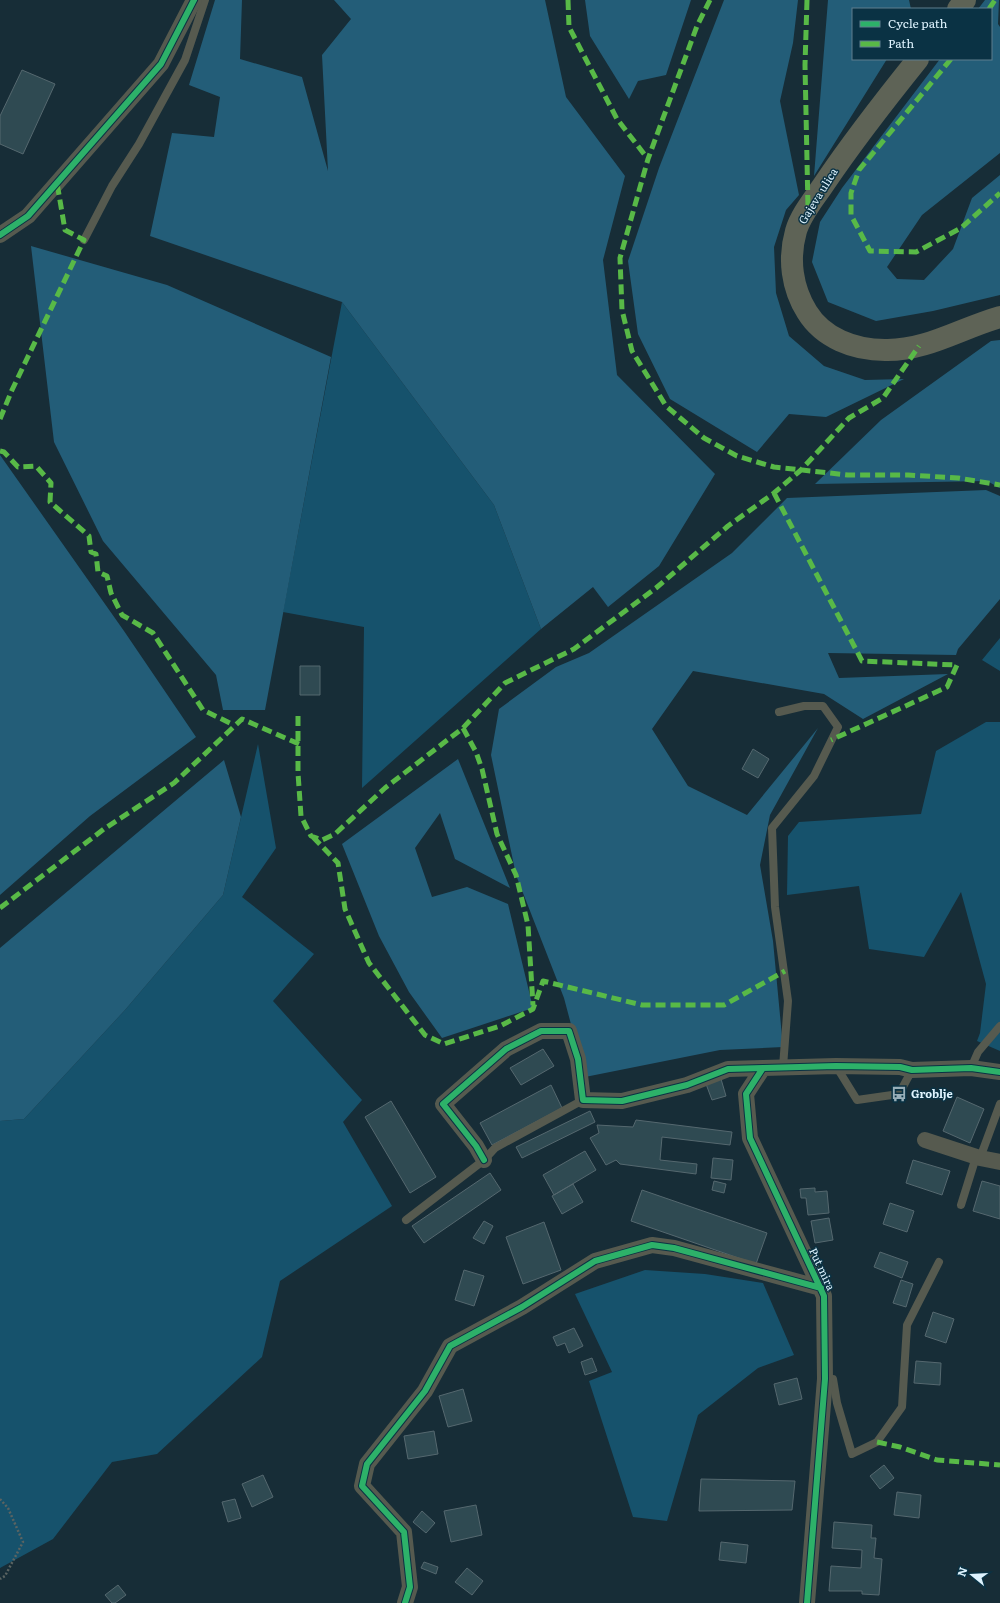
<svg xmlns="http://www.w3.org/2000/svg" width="1000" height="1603" font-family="Literata,serif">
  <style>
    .green { fill: #16526c }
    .forest { fill: #235d78 }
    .building { fill: #2f4a52; stroke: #55686f }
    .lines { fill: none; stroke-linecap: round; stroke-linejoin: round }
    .path { stroke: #5b6462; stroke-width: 2.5; stroke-dasharray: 2 2; stroke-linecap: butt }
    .lane { stroke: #565a4f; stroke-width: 8 }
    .street { stroke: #565a4f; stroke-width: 16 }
    .secondary { stroke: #5e6356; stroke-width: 22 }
    .quiet { stroke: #58b947; stroke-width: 5; stroke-dasharray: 10 5; stroke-linecap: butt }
    .cycleway-casing { stroke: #0a3244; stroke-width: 8 }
    .cycleway { stroke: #2db169; stroke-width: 6 }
    .labels { text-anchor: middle; stroke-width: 3; stroke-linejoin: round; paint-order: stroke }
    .street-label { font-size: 11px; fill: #def3fe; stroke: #0a3244 }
    .poi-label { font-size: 11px; font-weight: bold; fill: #def3fe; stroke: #0a3244; text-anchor: start }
  </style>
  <rect width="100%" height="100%" fill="#172d37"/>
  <path class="green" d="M342,302L494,505L541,629L362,788L364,627L283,612Z
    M1000,638V671L982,660Z
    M986,722H1000V1051L977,1041L980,1033L986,984L961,892L924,957L869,949L859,886L787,895L788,836L799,822L921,814L936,751Z
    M258,744L276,848L242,897L314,954L273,1001L362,1100L343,1122L392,1206L280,1281L262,1357L157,1454L112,1462L53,1539L0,1568V1121L24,1119L125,1010L223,895Z
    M645,1270L705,1274L763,1283L794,1355L758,1368L698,1415L667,1521L633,1517L589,1381L612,1372L575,1294Z"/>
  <path class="forest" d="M215,0H242L240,59L302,77L328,171L322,55L351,19L334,0H545L566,97L625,176L603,260L617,375L715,474L659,566L608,607L593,587L541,629L494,505L342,302L150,236L172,133L214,137L220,97L189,85Z
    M585,0H691L666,75L638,81L629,99L590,36Z
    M724,0H798L793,43L780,101L799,195L786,210L774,247L776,293L789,336L824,366L865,380L904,379L826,417L789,414L757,452L670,399L638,334L628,261L659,168Z
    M828,0H909L911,9H853V59H887L814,176Z
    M985,0H999L998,24L1000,27V153L922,215L887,267L897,279L924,280L953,249L972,198L1000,175V295L933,311L876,321L828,302L812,262L820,222L842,188L940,59H991V9H978Z
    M31,246L167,285L331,357L265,710H223L216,675L103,541L54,442Z
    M1000,340V488L987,481L815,484L881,420L991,341Z
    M0,455L124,631L196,737L90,816L0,895Z
    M986,490L1000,496V599L958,649L956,655L828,653L839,678L948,674L863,719L824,694L693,671L652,729L688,786L747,815L818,728L770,815L760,865L773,941L783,1047L720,1050L585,1077L564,998L516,875L491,755L499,709L556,667L589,653L732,553L787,498Z
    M458,759L510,888L455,859L440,813L415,848L432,897L467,887L508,904L533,1008L442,1038L409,992L379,936L342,844Z
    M224,760L241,817L223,895L125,1010L24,1119L0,1121V948Z"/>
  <path class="building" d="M22,70L55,84L23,154L0,144V116Z
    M300,666H320V695H300Z
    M753,749L769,759L758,778L742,769Z
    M543,1049L554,1066L521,1085L510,1068Z
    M721,1079L726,1096L712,1100L706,1084Z
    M551,1085L562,1108L492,1145L480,1123Z
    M957,1097L984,1109L970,1143L943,1131Z
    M391,1101L436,1177L410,1193L365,1117Z
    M590,1111L595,1122L522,1158L516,1147Z
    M636,1120L732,1132L730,1145L662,1137L660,1160L697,1164L696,1174L620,1164L616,1160L606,1165L590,1138L599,1133L597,1125L633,1127Z
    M585,1151L596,1170L554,1195L543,1175Z
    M713,1158L733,1160L731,1180L711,1178Z
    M913,1160L950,1171L942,1195L906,1183Z
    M490,1173L501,1190L424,1243L412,1226Z
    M714,1181L726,1184L724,1193L712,1190Z
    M982,1181L1000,1186V1219L973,1211Z
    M573,1184L583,1202L562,1214L552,1196Z
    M815,1188V1192L827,1191L829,1213L808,1215L806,1198H801L800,1189Z
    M642,1190L767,1233L756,1264L631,1221Z
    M890,1203L914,1211L907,1232L883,1224Z
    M829,1218L833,1240L815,1243L811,1221Z
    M484,1221L493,1226L484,1244L473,1238Z
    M544,1222L561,1270L523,1284L506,1237Z
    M880,1252L908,1262L902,1278L874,1267Z
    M464,1270L484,1276L474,1306L455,1300Z
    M901,1280L913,1284L906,1307L893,1303Z
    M933,1312L954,1319L946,1343L925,1336Z
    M574,1328L583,1346L569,1353L565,1343L557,1346L553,1337Z
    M592,1358L597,1371L585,1375L581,1362Z
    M916,1361L941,1363L940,1385L914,1383Z
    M797,1378L802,1399L779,1405L774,1384Z
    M463,1389L472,1421L448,1427L439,1396Z
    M434,1431L438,1454L408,1459L404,1436Z
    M884,1465L894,1478L880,1489L870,1476Z
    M263,1475L273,1497L252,1507L242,1484Z
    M701,1479L795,1481L792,1510L699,1511Z
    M897,1492L921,1495L919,1518L894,1515Z
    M235,1499L241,1518L228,1522L222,1502Z
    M476,1505L482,1535L451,1542L444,1511Z
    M422,1511L435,1523L426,1533L413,1522Z
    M834,1522L872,1525L871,1538H876L874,1558L882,1559L879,1595L862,1594V1591H829L831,1566L861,1568L862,1550L832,1548Z
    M721,1542L748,1545L746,1563L719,1560Z
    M424,1562L438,1567L436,1574L421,1568Z
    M467,1568L483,1581L472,1595L455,1582Z
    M118,1585L126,1595L115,1603H112L105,1595Z"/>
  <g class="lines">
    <path class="path" d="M0,1499L8,1508L23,1542L5,1576L0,1579"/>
    <path class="lane" d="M84,240L112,186L139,144L185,60L205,0
      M779,712L804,706H823L838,727L814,776L772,828L775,907L788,1001L783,1067
      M836,1066L857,1100L899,1094L912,1070
      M971,1068L978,1052L1000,1026
      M980,1158L1000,1104
      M961,1205L976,1157
      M406,1220L484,1160L495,1148L583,1100
      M825,1379H833L837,1403L852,1454L877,1442L902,1407L907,1325L939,1262"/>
    <path class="street" d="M0,235L28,216L161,64L194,0
      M925,1140L980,1158L1000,1162
      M484,1160L476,1146L443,1104L506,1049L541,1031H569L578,1059L583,1100L622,1101L687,1085L728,1069L763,1068
      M405,1603L410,1587L404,1532L362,1486L367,1464L425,1391L450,1346L522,1307L595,1261L652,1245L674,1248L821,1288
      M807,1603L825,1379L824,1296L750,1138L746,1094L763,1068L836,1066L900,1067L912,1070L971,1068L1000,1072"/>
    <path class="secondary" d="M958,9L965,0
      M918,59C885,100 853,141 824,184C814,199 801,214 796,231C788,259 792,288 807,312C823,338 854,350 885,350C926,351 961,328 1000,317"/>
    <path class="quiet" d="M568,0L569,27L617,119L648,159
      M710,0L697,26L648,159L620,258L622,310L632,351L666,406L704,438L737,456L774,467L848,475H908L958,478L1000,485
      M807,0L805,65L808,208
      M989,9L995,0
      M951,59L859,170L851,193V215L870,251L916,252L961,228L1000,193
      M0,419L12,390L84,240L65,230L57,183
      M0,451L4,452L18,467L36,466L51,483L50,502L89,536L91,552L96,554L98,572L107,576L111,593L122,615L153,633L203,710L234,725
      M774,493L862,661L957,665L947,687L831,740
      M298,716V773L301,816L311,836L322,840L335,834L385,788L463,728L505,683L574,649L656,588L728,526L774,493L801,470L849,418L883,398L919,346
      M463,728L476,752L482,769L497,834L516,875L528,925L533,1005
      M313,837L338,863L345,909L369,963L425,1035L444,1044L500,1026L533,1009L543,981L642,1005H724L785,971
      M0,908L104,829L174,783L242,719L299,744
      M877,1442L900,1447L937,1460L1000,1465"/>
    <defs>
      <path id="cycleway" d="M0,235L28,216L161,64L194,0
        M484,1160L476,1146L443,1104L506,1049L541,1031H569L578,1059L583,1100L622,1101L687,1085L728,1069L763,1068
        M405,1603L410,1587L404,1532L362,1486L367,1464L425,1391L450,1346L522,1307L595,1261L652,1245L674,1248L821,1288
        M807,1603L825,1379L824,1296L750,1138L746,1094L763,1068L836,1066L900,1067L912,1070L971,1068L1000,1072"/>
    </defs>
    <use href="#cycleway" class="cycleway-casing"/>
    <use href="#cycleway" class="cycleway"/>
  </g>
  <defs>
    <symbol id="bus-bare" viewBox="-9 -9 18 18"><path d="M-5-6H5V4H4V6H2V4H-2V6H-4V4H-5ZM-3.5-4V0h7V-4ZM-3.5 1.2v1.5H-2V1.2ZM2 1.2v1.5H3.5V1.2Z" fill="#98aeb8" stroke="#0a3244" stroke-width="2.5" paint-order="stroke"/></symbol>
  </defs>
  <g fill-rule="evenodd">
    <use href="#bus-bare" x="888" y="1083" width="22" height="22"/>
  </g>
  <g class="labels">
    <g class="street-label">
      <text transform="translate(818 196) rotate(-58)" y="4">Gajeva ulica</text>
      <text transform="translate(822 1269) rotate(65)" y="4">Put mira</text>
    </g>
    <g class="poi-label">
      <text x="911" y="1098">Groblje</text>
    </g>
  </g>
  <rect x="852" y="8" width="140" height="52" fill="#0a3244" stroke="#5f7f8e"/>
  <rect x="860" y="21" width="20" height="6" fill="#2db169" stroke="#5f7f8e"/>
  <text x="888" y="28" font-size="12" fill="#def3fe">Cycle path</text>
  <rect x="860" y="41" width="20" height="6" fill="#58b947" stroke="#5f7f8e"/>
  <text x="888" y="48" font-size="12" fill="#def3fe">Path</text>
  <g transform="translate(972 1575) rotate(288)" stroke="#0a3244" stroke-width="3" paint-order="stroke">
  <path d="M0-3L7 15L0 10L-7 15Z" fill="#def3fe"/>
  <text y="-6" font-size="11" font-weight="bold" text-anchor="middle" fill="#def3fe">N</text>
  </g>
</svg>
